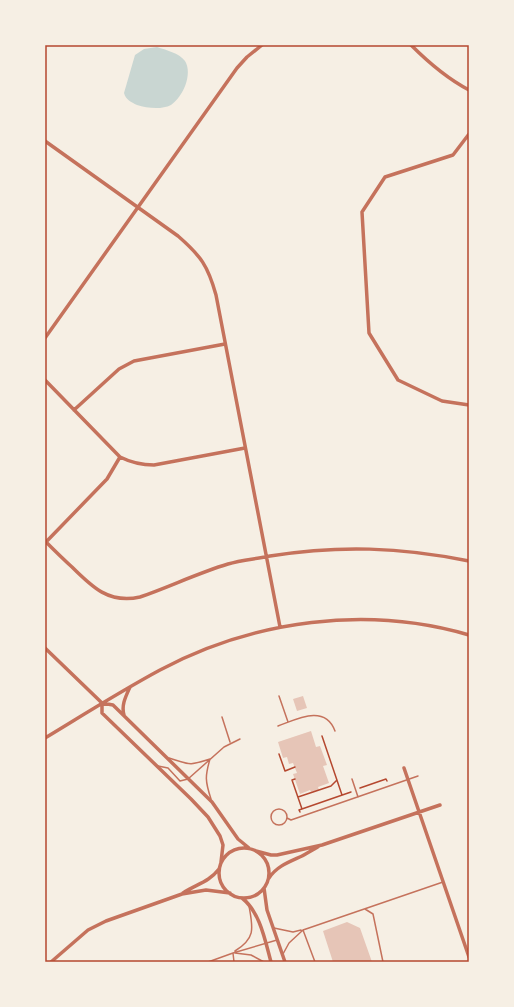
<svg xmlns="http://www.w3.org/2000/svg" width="514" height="1007" font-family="Mulish,sans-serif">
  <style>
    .water { fill: #c9d6d2 }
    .building { fill: #e6c5b7 }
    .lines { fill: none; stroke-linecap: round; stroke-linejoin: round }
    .path { stroke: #b5482f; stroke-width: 1.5 }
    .service { stroke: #c5725c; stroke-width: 1.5 }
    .minor { stroke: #c5725c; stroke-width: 3.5 }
    .neatline { fill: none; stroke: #b5482f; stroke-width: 1.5 }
  </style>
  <rect width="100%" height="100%" fill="#f6efe4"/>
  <path class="water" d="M157,47C166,50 179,53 185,61C193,74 183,97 171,105C161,110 147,108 137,105C131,102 126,100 124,93L135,55L144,49Z"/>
  <path class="building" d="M303,696L307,708L297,711L293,699Z
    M311,731L316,747L320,746L327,765L323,766L329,783L318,787L319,790L311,792L310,790L300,794L293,774L297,773L293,763L289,764L287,757L283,758L278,742Z
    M347,922L360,928L372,962H333L323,931Z"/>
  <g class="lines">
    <path class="path" d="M322,736L342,795
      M279,754L285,771L295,767
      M295,779L292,780L302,809
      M360,788L386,779L387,781
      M298,797L331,786L337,780
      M300,812L299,810L351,792"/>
    <path class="service" d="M279,696L288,722
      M222,717L230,742
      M278,726C297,719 325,704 335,731
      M169,758C191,765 188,766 210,759C205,776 205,781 211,799
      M158,766L168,768L180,781L188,779L224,747L240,739
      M352,779L358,797
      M271 817a8 8 0 1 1 16 0a8 8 0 1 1-16 0Z
      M287,818L291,820L418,776
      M365,909L373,914L383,962
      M274,928L293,932L301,930
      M235,951C256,938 253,928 249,906
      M233,953L234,962
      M235,953L251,955L264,962
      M283,954L289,943L303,930
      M208,962L233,953L277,940
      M315,962L303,930L443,882"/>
    <path class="minor" d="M411,45C428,62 448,79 469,90
      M469,134L453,155L385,177L362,212L369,333L398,380L442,401L469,405
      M45,141L178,236C201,256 208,266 216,295L280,627
      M45,338L237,68L247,57L262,45
      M45,380L120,457C132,463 141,465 154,465L245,448
      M74,410L119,369L134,361L225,344
      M45,541C54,550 63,559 72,567C92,587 109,604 140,597C169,587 198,573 228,564C241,560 256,559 270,556C339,545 400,547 469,561
      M46,542L107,479L120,457
      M45,648L102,703L113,705L212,802L238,839L249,848
      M102,703V713L191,799L208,817L220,836L223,845L221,862
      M124,715C121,705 126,696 130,687
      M45,738C83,715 121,691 160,670C254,620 367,605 469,635
      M404,768L469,957
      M219 873a25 25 0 1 1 50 0a25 25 0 1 1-50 0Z
      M256,851L271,855H277L322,845L440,805
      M269,878C277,866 289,862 302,856C307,853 313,850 319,846
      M264,888L267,910L285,962
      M183,893C197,884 209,882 219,869
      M242,898C260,912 265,940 271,962
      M51,962L88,930L106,921L182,894L206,890L230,893"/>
  </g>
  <rect width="514" height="1007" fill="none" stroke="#f6efe4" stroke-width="92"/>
  <rect x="46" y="46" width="422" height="915" class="neatline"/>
</svg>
